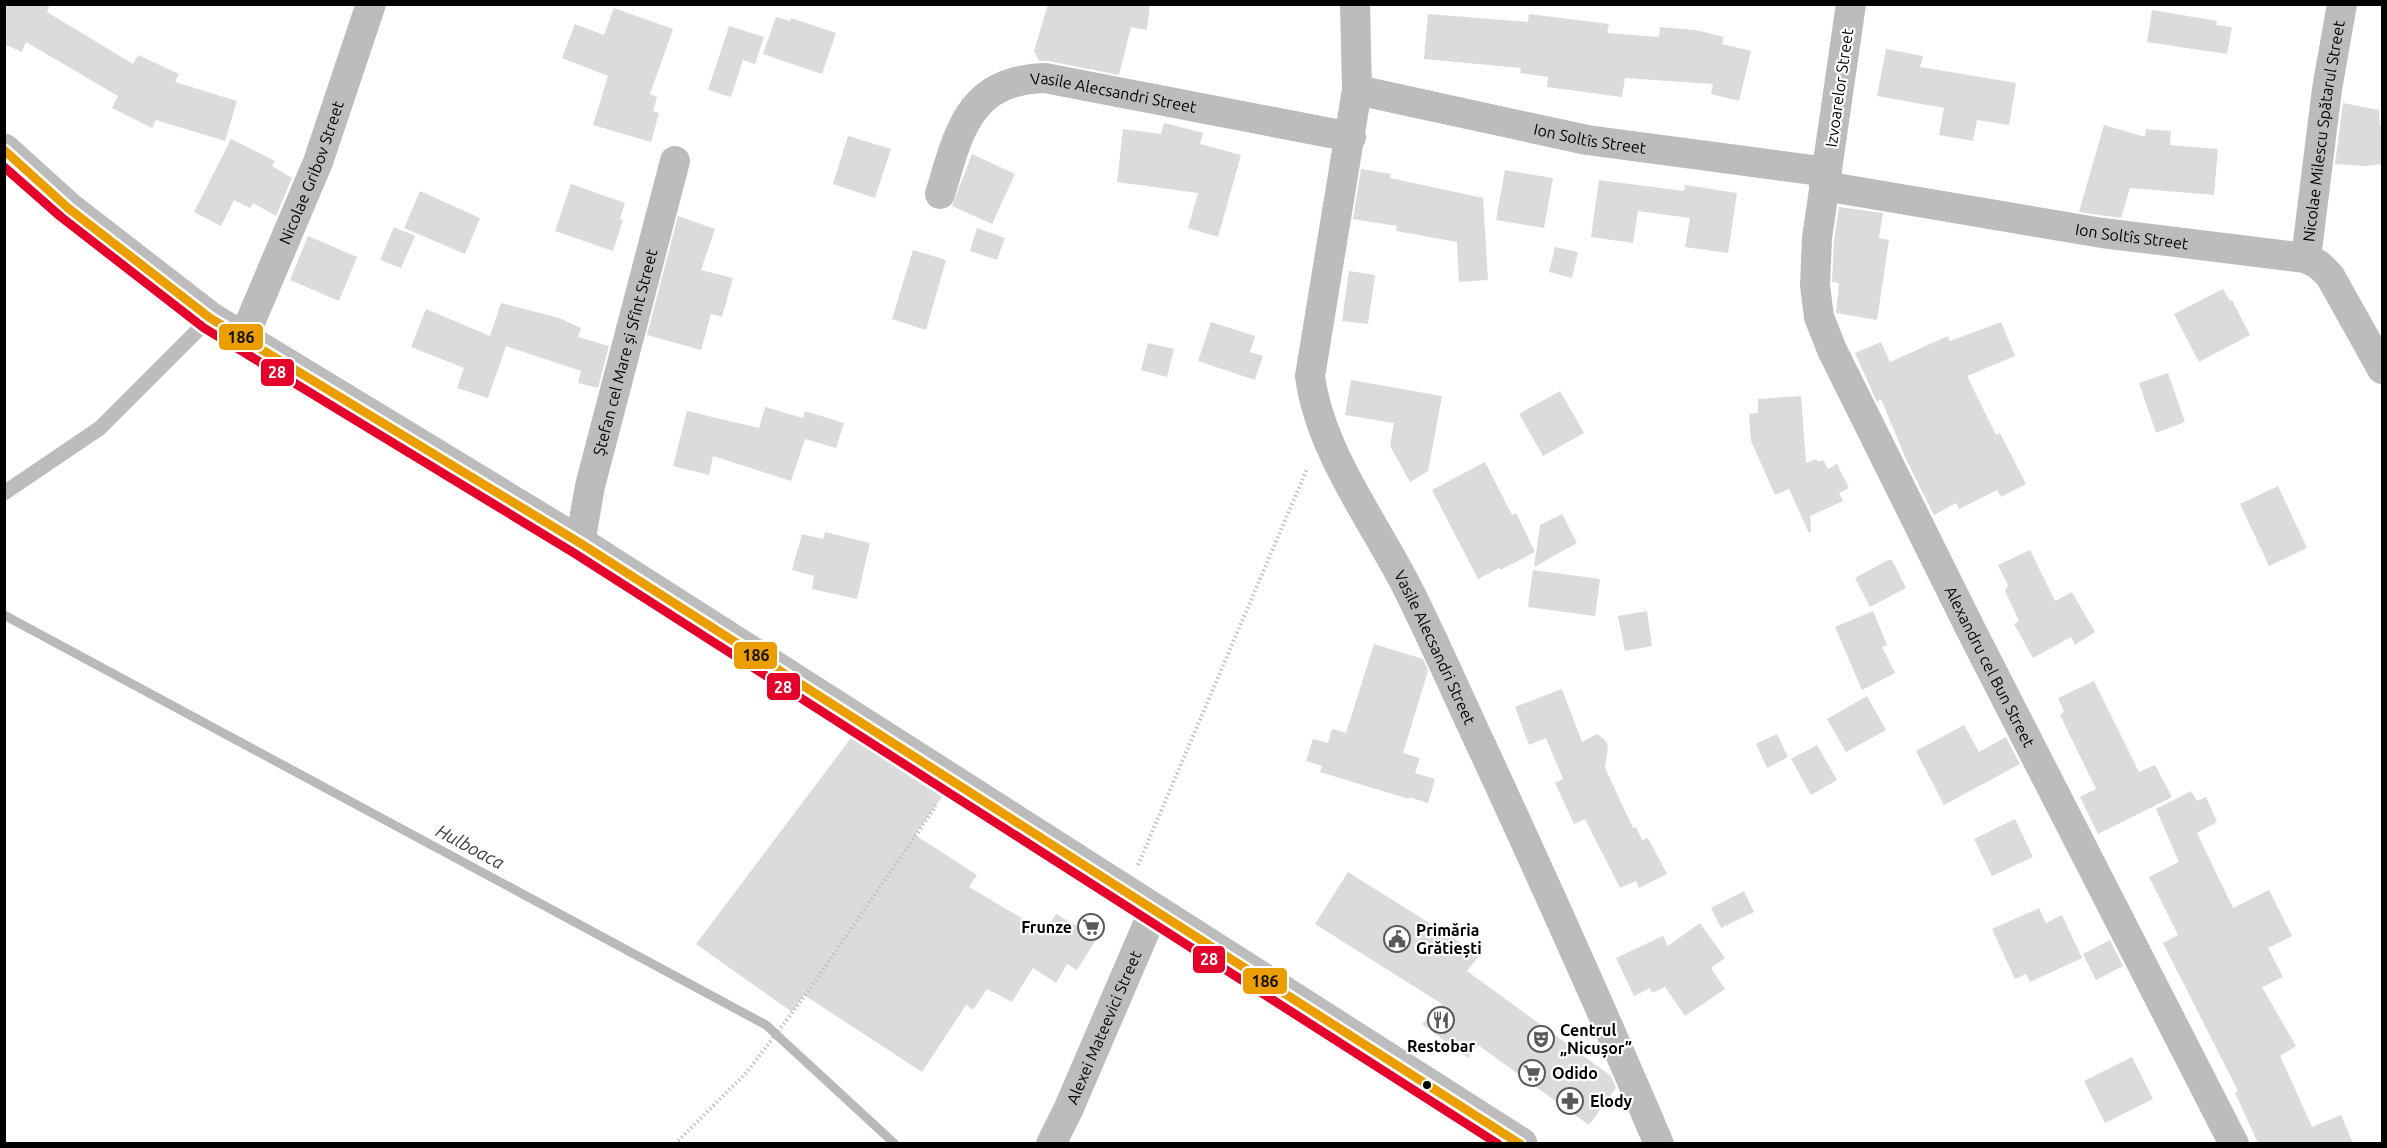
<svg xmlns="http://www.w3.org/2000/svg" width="2387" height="1148" font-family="Ubuntu,sans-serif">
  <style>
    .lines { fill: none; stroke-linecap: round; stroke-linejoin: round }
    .stream { stroke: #b9b9b9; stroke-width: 9 }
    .building { fill: #dbdbdb }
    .path { stroke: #c2c2c2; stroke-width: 4; stroke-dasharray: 1.5 3; stroke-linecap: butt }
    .service { stroke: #bcbcbc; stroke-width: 15 }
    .minor { stroke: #bcbcbc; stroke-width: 30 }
    .tertiary { stroke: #bcbcbc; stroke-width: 33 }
    .bus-1-casing { stroke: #fff; stroke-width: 14 }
    .bus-2-casing { stroke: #fff; stroke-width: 14 }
    .bus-1 { stroke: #eb9e00; stroke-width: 9 }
    .bus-2 { stroke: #e4002b; stroke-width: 9 }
    .bus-dot { fill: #000; stroke: #fff; stroke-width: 2 }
    .labels { text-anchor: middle; stroke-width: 4.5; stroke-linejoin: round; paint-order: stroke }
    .street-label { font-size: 16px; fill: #000; stroke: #fff }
    .poi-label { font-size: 16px; font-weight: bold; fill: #000; stroke: #fff; text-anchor: start }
    .water-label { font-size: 18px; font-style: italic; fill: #3c3c3c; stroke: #fff }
    .line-badge { stroke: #fff; stroke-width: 2 }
    .badge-label { font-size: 16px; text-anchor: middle; font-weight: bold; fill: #fff }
    .pale-badge-label { font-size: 16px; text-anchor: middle; font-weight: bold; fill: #111 }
  </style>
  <rect width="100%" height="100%" fill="#fff"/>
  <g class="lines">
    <path class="stream" d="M4,615L766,1025L895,1144"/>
  </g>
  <path class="building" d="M4,4H50L47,12L133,64L138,55L179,74L175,82L237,101L225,141L156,120L152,128L112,108L118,96L26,42L22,52L4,44Z
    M1048,4H1150L1147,30L1131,27L1119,75L1048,61H1039L1034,51Z
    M614,8L673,29L650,94L657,97L653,111L659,113L651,142L593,125L608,76L562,58L575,24L604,35Z
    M2152,10L2217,21L2216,25L2232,27L2227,54L2147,42Z
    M1428,14L1528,22L1529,14L1609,24L1607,33L1659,37L1660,27L1695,30L1724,37L1722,44L1751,51L1739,101L1711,94L1713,84L1625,78L1622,97L1547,87L1548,77L1520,73L1521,68L1424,59Z
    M776,17L790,21L791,18L836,33L822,74L763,54Z
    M729,26L764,37L755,64L743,60L731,97L708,90Z
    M1886,49L1923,56L1920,67L2016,83L2009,125L1977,120L1973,141L1939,135L1944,108L1877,96Z
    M2343,103L2379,110L2380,126H2382V164L2365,166L2335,164Z
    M1164,123L1203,133L1200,144L1241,155L1218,237L1188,228L1198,193L1117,182L1123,129L1161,134Z
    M2104,125L2145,137L2146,129L2171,131L2170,145L2218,149L2214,195L2130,188L2121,218L2079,212Z
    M848,136L891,149L875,198L833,184Z
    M231,139L275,161L272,166L292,178L276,216L253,203L250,208L234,200L221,226L194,212Z
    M972,154L1015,174L992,224L952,206Z
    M1361,169L1391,174L1390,178L1483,198L1488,280L1459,282L1457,242L1396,231L1397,226L1353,219Z
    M1505,170L1553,178L1544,228L1496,220Z
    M1599,180L1684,191L1685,185L1737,193L1728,253L1685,247L1690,218L1638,211L1633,243L1591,237Z
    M571,184L625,203L620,219L623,220L613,251L555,231Z
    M420,191L480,218L465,254L404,228Z
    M1839,207L1883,213L1879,238L1889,240L1877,320L1836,313L1839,283L1832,282L1834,240Z
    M678,216L715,229L701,270L733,278L722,317L711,314L701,350L647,335Z
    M394,227L415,236L401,268L380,260Z
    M977,228L1005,238L997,260L970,251Z
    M308,236L357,257L339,301L290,280Z
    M1555,247L1578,252L1572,278L1549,272Z
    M913,250L946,260L926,330L892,319Z
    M1349,271L1375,275L1368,324L1342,321Z
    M2223,289L2230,301L2232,300L2250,335L2199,362L2174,314Z
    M501,303L559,318L581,328L578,337L609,346L598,388L578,383L581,371L506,346L488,398L457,388L464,368L411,347L426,309L490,336Z
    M1211,322L1255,336L1250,352L1263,356L1255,380L1198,361Z
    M2001,322L2015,356L1967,376L1996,435L2000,433L2026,484L2001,497L1997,490L1959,509L1956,503L1934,515L1906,459L1881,399L1877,402L1855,353L1881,342L1890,362L1948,336L1950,341Z
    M1148,343L1174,349L1167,377L1141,370Z
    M2168,373L2185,422L2156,433L2139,383Z
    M1351,380L1442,396L1428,471L1410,482L1390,446L1394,423L1345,415Z
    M1560,391L1584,433L1543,456L1519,414Z
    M1801,396L1806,463L1816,459L1818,462L1823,460L1828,469L1837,464L1849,488L1839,493L1843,501L1810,516L1811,532L1809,533L1789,489L1775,495L1751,441L1749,414L1758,413V399Z
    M765,407L803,418L805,411L844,423L836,448L805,439L791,481L713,456L709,475L673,466L687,411L759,428Z
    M1485,462L1512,515L1516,513L1535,552L1500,570L1499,568L1478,579L1432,490Z
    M2278,486L2307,548L2269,566L2240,504Z
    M1562,514L1577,543L1534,567L1540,525Z
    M825,532L870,543L857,599L812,589L814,576L792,570L802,534L823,539Z
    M2030,550L2055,601L2072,592L2095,632L2075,645L2071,637L2033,658L2014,624L2019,621L2005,591L2008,585L1998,565Z
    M1888,560H1892L1906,588L1870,607L1855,578Z
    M1533,570L1600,579L1595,616L1528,607Z
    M1647,611L1652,646L1625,651L1618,616Z
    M1873,611L1887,645L1882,647L1895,673L1862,690L1835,627Z
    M1374,644L1423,659L1428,671L1403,753L1420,758L1415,773L1435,779L1428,803L1409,797V799L1320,772L1322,766L1306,761L1313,739L1328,743L1332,729L1346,733Z
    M2094,681L2139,772L2155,765L2172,797L2098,834L2080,797L2096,789L2060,715L2064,712L2058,698Z
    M1562,689L1582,742L1597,734L1605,740L1608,746L1605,768L1633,828L1636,827L1642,840L1648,838L1667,874L1639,888L1636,881L1620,888L1585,819L1574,824L1555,783L1563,779L1546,738L1529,745L1515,707Z
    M1867,696L1886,730L1846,752L1827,719Z
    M1964,725L1979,752L2006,737L2020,764L1944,805L1916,751Z
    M1777,734L1788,757L1767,768L1756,744Z
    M851,738L942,797L915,835L977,875L969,887L1045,932L1056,914L1097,938L1077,970L1067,964L1056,983L1033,968L1012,1002L987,989L973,1010L966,1005L922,1072L804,995L792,1012L696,944Z
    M1817,745L1837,780L1811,795L1791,759Z
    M2191,791L2197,801L2206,797L2217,822L2197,833L2233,908L2269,890L2292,936L2268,948L2283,977L2262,987L2296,1046L2280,1056L2312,1127L2341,1115L2353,1143H2258L2235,1093L2238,1091L2163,943L2178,935L2149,877L2179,862L2156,809Z
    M2015,819L2033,857L1992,876L1974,839Z
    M1348,872L1480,955L1467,971L1611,1076L1616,1088L1589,1125L1478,1045L1468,1058L1422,1024L1442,1004L1315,924Z
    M1744,891L1754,912L1721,928L1711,908Z
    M2039,908L2046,923L2062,915L2082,958L2030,982L2026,974L2015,979L1992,929Z
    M1700,923L1725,958L1711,968L1725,989L1685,1016L1665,987L1652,993L1650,988L1634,996L1616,958L1663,936L1668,946Z
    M2110,940L2123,966L2096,980L2083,954Z
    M2132,1057L2153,1099L2105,1123L2084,1081Z"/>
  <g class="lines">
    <path class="path" d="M1138,865L1307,469
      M675,1144L747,1072L807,993L936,806"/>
    <path class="service" d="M4,493L100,428L210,318"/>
    <g class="minor">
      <path id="s1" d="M1355,4L1357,90L1310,376C1320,453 1376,524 1410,593C1435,643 1457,694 1481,745C1542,877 1602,1010 1659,1144"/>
      <path id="s2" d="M1851,4L1817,238L1815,285L1819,317L1832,350L1970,628L2234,1144"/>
      <path id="s3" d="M1357,90L1587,140L1827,172"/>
      <path id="s4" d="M1824,186L2102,233L2306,258L2319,265L2330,276L2382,369"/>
      <path id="s5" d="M940,194C959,132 968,80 1045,78L1351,137"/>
      <path id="s6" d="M2306,258L2327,89L2342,4"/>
      <path id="s7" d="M243,339L318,162L371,4"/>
      <path id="s8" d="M580,543L590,486L675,161"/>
      <path id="s9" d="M1051,1144L1068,1110L1154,910"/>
    </g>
    <path class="tertiary" d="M4,150L68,208L210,318L580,543L1521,1144"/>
    <defs>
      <path id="bus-1" d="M4,150L68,208L210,318L580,543L1520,1144"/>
      <path id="bus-2" d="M4,167L61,217L204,328L574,553L1498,1144"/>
    </defs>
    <use href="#bus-1" class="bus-1-casing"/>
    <use href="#bus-2" class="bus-2-casing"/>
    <use href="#bus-1" class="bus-1"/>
    <use href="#bus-2" class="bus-2"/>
  </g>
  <defs>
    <symbol id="supermarket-ring" viewBox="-11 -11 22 22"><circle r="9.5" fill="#fff" stroke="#595959" stroke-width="1.5"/><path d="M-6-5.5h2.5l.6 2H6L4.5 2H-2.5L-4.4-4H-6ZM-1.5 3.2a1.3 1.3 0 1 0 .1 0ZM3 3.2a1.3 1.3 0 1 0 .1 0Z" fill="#595959"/></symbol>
    <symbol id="civic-ring" viewBox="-11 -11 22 22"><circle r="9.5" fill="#fff" stroke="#595959" stroke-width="1.5"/><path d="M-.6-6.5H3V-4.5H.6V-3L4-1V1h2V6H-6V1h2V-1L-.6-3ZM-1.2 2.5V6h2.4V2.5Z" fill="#595959"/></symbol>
    <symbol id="restaurant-ring" viewBox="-11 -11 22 22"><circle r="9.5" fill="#fff" stroke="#595959" stroke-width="1.5"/><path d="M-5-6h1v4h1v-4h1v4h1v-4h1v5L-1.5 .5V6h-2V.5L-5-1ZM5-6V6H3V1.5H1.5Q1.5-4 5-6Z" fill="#595959"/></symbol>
    <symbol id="theatre-ring" viewBox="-11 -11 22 22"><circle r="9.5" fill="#fff" stroke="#595959" stroke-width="1.5"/><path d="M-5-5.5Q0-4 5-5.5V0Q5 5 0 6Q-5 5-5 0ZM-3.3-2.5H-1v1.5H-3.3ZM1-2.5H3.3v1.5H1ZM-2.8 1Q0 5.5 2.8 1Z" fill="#595959"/></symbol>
    <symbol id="pharmacy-ring" viewBox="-11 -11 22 22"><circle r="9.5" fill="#fff" stroke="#595959" stroke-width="1.5"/><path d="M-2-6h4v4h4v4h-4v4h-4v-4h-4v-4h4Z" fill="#595959"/></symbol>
  </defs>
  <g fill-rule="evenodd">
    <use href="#supermarket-ring" x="1076" y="912" width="30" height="30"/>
    <use href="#civic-ring" x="1382" y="924" width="30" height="30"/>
    <use href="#restaurant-ring" x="1426" y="1005" width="30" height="30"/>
    <use href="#theatre-ring" x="1526" y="1024" width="30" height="30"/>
    <use href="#supermarket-ring" x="1517" y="1058" width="30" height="30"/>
    <use href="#pharmacy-ring" x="1555" y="1086" width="30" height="30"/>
  </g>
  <circle class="bus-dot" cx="1427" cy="1085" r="5"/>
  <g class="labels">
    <g class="street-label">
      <text transform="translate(1839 88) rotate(-82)" y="6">Izvoarelor Street</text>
      <text dy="6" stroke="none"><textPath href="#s5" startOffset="242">Vasile Alecsandri Street</textPath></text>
      <text dy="6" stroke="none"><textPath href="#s6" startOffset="128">Nicolae Milescu Spătarul Street</textPath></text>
      <text dy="6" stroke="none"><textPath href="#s3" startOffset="238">Ion Soltîs Street</textPath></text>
      <text dy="6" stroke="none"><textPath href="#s7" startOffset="180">Nicolae Gribov Street</textPath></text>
      <text dy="6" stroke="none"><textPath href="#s4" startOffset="312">Ion Soltîs Street</textPath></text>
      <text dy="6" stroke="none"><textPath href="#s8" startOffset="196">Ștefan cel Mare și Sfînt Street</textPath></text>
      <text dy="6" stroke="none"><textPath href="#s1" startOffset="676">Vasile Alecsandri Street</textPath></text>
      <text dy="6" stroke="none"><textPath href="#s2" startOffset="705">Alexandru cel Bun Street</textPath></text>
      <text dy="6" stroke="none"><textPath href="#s9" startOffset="128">Alexei Mateevici Street</textPath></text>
    </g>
    <g class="poi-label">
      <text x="1072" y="933" text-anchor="end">Frunze</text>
      <text x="1416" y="936">Primăria<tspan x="1416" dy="18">Grătiești</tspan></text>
      <text x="1560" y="1036">Centrul<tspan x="1560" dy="18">„Nicușor”</tspan></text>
      <text x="1441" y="1052" text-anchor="middle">Restobar</text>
      <text x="1552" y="1079">Odido</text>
      <text x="1590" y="1107">Elody</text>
    </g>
    <g class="water-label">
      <text transform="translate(470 847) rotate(28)" y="6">Hulboaca</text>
    </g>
  </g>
  <g class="line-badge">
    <rect x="218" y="323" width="46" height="28" rx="6" fill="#eb9e00"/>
    <rect x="260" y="358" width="35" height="29" rx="6" fill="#e4002b"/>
    <rect x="733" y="641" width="45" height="29" rx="6" fill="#eb9e00"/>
    <rect x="766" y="672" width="35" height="29" rx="6" fill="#e4002b"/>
    <rect x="1192" y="945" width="34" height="29" rx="6" fill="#e4002b"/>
    <rect x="1242" y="967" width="46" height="28" rx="6" fill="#eb9e00"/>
  </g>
  <g class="badge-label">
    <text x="277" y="378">28</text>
    <text x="783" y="693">28</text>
    <text x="1209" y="965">28</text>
  </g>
  <g class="pale-badge-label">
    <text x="241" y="343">186</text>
    <text x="756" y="661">186</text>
    <text x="1265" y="987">186</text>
  </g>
  <rect width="2387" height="1148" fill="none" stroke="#000000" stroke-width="12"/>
</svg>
